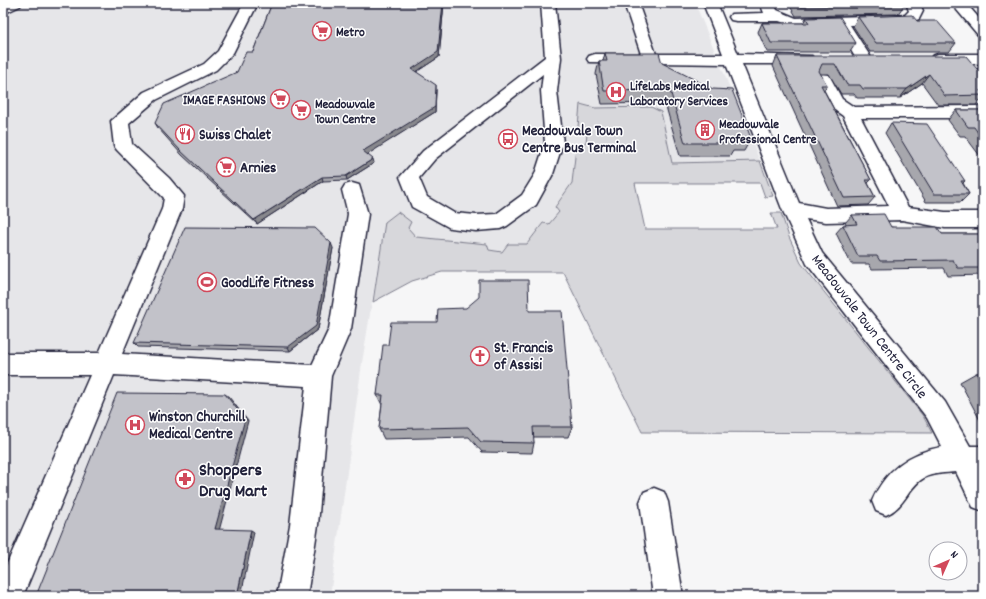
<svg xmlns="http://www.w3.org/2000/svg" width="986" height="599" font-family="Dekko,sans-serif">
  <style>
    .built { fill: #e6e6e9 }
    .green { fill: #d7d7db; stroke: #7c7c8b }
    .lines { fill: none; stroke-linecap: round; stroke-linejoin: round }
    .minor-casing { stroke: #22223b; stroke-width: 3 }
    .minor { fill: #fff; fill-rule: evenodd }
    .wall { fill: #a7a7ad; stroke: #22223b }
    .shaded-wall { fill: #88888d; stroke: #22223b }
    .building { fill: #c2c2c9; stroke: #22223b }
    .labels { text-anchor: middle; stroke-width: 3; stroke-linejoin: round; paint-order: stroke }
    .far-poi-label { font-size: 13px; font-weight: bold; fill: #22223b; stroke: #fff; text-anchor: start }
    .poi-label { font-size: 15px; font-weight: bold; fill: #22223b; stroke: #fff; text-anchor: start }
    .street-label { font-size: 15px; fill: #22223b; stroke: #fff }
    .near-poi-label { font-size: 18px; font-weight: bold; fill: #22223b; stroke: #fff; text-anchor: start }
  </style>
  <rect width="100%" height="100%" fill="#f6f6f7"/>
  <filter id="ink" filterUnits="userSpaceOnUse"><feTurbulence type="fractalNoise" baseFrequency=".025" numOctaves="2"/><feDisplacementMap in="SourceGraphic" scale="8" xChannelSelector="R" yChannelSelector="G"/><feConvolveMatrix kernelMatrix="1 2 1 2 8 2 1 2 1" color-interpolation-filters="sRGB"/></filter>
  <g filter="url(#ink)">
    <path class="built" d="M3,3H695L760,161L672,163L650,107L595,108L580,104L578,127L587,133L586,142L576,149L572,183L555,206L560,212L549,225L543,223L527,244H508L502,252L416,237L407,228L385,222L362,363L330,596H3Z"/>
    <path class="green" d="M580,104L595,108L651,107L661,112L672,163L760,161L773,196L765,197L760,183H635L645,229H777L771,213H781L789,237L801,263L923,416L932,433L642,432L563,272H442L412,281L373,302L385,222L398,212L411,222L408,228L416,237L487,244L489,250L502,252L508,244H527L543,223L549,224L559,212L555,207L572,183L576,148L586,142L587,133L578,127Z"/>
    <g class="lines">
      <defs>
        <path id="minor" d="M5,3H22L20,6L3,14V4Z
          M244,3H258L233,53L216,70L156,100L129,123L132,144L169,178L184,196L182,209L122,354L312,365L329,329L348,214L342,190L345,185L352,183L359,185L368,214L351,329L331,376L318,525L307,596H277L290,525L306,386L114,375L23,596H3V573L90,375H3V353H99L162,209L164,198L117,150L114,146L111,121L144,92L204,64L218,51Z
          M541,3H555L561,58L557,91L563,143L553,174L536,205L507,226L500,229L476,231L450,228L412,207L400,177L423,151L545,57ZM543,74L541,91L545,143L535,174L522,195L496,214L476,215L454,213L427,197L419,178L435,159Z
          M624,3H638L656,54H723L703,3H717L738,54L812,56L814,59L812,62L806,64H742L799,203L826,208L889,206L843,116L829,106L815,79L817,75L823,74L829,75L842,99L854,107L977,106L983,108V120L976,118H861L908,207L945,212H983V228H945L902,220L826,222L806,219L822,253L945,402L970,446H983V511L973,507L956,472C946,473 933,473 924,478C908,487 905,507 886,515L876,511L872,501C885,470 910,452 942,447L927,418L807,264L782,209L726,64L589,62L587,59L589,56L595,54H641Z
          M760,3H774L777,10L796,18L905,15L909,11L906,3H920L923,11L919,19L908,23L850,25L872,59L870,62H858L836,25L794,26L779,21H736L731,20L729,17L731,14L764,13Z
          M951,3H966L983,23V36L978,35Z
          M938,54H983V64L932,62L930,59L932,56Z
          M654,488L664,492L668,502L683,596H653L640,502L644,492Z"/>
      </defs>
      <use href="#minor" class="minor-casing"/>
      <use href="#minor" class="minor"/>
    </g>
    <path class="wall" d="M272,3H444L439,57L416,72L436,90L435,112L367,154L374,163L347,180L323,181L257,224L182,155L158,128L155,123L237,72L253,52Z
      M788,3H903L904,5L898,14L796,16Z
      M858,17L917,21L956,43L949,52H870L853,26Z
      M806,18L856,43L850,52H767L758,32L762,23H803Z
      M605,53L662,63L751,138L744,151H733L730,156H680L665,103L602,104L596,74L599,61H603Z
      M777,56L983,69V100H980L976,105H938L922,83L900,98H857L854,94H841L829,74H820L827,85L824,90L871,180L868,183L875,197L868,205L837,206L773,66Z
      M956,110H983V160L965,136H960L948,120Z
      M891,123L965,181L963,183L969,194L961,202H926L885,133Z
      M852,215L891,227L942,234H983V275L948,276L944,268L872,269L869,264H851L836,233L843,225H846L845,223Z
      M333,248L318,329L290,351L138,347L134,343Z
      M529,311L572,427L568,437H533L534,443L532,453L482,452L469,437L384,439L379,429L382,405L377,395L388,345L437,322Z
      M976,373H983V426L960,382Z"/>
    <path class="shaded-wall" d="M443,3H444L439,57L413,74L412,69Z
      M929,74L922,83L900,98L907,89Z
      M436,85V90L435,112L365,156L363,151Z
      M373,159L374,163L347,180L346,176Z
      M322,177L323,181L257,224L254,220Z
      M331,243L333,248L318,329L290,351L288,347Z
      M225,394L229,397L248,421L219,531L215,529Z
      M251,530L254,532L241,596H237Z"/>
    <path class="building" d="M272,3H443L438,52L412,69L436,85L435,107L363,151L373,159L346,176L322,177L254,220L180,150L155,123L164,104L237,72L246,52H253Z
      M798,3H903L904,5L801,7Z
      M912,15L917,21H937L956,43H876L858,17Z
      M840,17L856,43H771L762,23H809L806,18Z
      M605,53H659L662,63L713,89L732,90L751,138H734L736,143H685L670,90L604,91L599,61H607Z
      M777,56H966L977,69H983V91H980L983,95L945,96L929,74L907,89H863L860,85H847L835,64H822L819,71L827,85H821L871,180H866L875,197L844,198Z
      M956,110H983V140L974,127H968Z
      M891,123L927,124L965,181H961L969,194H934Z
      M884,214L891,227H937L942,234H983V268H958L953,260L880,261L877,256H858L843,225L857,224L852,215Z
      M185,227L315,228L331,243L316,326L288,347L134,343Z
      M479,280H528L529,311H562L572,427H533L534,443L481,442L468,427L379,429L383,395H377L383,345H388L391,322H437L438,309L466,308L479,297Z
      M976,373H983V385Z
      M117,393L225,394L245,419L215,529L251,530L237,596H36Z"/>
  </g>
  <defs>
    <symbol id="supermarket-ring" viewBox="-11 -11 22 22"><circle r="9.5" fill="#fff" stroke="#d1495b" stroke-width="1.5"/><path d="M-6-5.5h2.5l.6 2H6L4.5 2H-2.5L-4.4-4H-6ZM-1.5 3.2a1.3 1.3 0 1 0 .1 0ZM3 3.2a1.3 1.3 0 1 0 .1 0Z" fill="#d1495b"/></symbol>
    <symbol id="hospital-ring" viewBox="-11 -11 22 22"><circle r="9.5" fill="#fff" stroke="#d1495b" stroke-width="1.5"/><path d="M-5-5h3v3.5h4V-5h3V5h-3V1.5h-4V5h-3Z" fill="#d1495b"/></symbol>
    <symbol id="building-ring" viewBox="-11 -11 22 22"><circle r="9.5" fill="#fff" stroke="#d1495b" stroke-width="1.5"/><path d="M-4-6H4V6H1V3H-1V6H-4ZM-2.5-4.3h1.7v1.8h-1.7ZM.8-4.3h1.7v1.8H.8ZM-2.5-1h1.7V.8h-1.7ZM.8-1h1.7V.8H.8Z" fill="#d1495b"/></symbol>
    <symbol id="restaurant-ring" viewBox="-11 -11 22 22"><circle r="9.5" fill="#fff" stroke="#d1495b" stroke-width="1.5"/><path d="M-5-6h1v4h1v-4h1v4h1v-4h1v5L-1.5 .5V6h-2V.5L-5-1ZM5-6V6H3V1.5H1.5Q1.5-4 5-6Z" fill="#d1495b"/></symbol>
    <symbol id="bus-ring" viewBox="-11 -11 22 22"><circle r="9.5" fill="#fff" stroke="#d1495b" stroke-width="1.5"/><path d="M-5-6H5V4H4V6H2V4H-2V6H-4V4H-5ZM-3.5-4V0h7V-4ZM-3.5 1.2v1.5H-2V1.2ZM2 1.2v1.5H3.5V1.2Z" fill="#d1495b"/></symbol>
    <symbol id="stadium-ring" viewBox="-11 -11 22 22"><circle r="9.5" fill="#fff" stroke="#d1495b" stroke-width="1.5"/><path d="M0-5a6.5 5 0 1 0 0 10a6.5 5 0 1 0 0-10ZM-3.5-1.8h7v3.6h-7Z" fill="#d1495b"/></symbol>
    <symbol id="church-ring" viewBox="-11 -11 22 22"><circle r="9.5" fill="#fff" stroke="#d1495b" stroke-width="1.5"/><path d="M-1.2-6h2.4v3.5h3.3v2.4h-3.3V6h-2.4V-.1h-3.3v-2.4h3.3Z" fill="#d1495b"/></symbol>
    <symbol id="pharmacy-ring" viewBox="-11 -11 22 22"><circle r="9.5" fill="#fff" stroke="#d1495b" stroke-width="1.5"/><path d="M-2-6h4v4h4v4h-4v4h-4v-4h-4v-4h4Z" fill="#d1495b"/></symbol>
  </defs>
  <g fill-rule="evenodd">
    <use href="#supermarket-ring" x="311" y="20" width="22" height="22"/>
    <use href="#hospital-ring" x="605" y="81" width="22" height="22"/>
    <use href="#supermarket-ring" x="269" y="88" width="22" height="22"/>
    <use href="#supermarket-ring" x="290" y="99" width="22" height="22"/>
    <use href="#building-ring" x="694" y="119" width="22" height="22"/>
    <use href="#restaurant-ring" x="174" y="123" width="22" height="22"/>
    <use href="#bus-ring" x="497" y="128" width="22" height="22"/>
    <use href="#supermarket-ring" x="215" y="156" width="22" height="22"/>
    <use href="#stadium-ring" x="196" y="271" width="22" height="22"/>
    <use href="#church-ring" x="469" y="345" width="22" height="22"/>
    <use href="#hospital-ring" x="124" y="414" width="22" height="22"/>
    <use href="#pharmacy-ring" x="174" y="468" width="22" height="22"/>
  </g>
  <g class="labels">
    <g class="far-poi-label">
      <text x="336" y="36">Metro</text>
      <text x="630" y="90">LifeLabs Medical<tspan x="630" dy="15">Laboratory Services</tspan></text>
      <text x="266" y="104" text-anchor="end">IMAGE FASHIONS</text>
      <text x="315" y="108">Meadowvale<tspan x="315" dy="15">Town Centre</tspan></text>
      <text x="719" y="128">Meadowvale<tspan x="719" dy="15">Professional Centre</tspan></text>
    </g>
    <g class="poi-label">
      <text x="522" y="135">Meadowvale Town<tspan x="522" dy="17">Centre Bus Terminal</tspan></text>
      <text x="199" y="139">Swiss Chalet</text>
      <text x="240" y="172">Arnies</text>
      <text x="221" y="287">GoodLife Fitness</text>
      <text x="494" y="352">St. Francis<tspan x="494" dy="17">of Assisi</tspan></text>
      <text x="149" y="421">Winston Churchill<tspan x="149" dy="17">Medical Centre</tspan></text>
    </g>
    <g class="street-label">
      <text transform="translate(870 326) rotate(52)" y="5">Meadowvale Town Centre Circle</text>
    </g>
    <g class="near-poi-label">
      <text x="199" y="475">Shoppers<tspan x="199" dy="21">Drug Mart</tspan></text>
    </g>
  </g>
  <rect width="986" height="599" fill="none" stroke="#fff" stroke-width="16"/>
  <rect x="8" y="8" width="970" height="583" fill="none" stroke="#22223b" stroke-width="1.5" filter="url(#ink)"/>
  <g transform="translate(948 561) rotate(45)"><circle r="19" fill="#ffffff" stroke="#a7a7b1"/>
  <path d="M0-3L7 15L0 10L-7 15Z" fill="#d1495b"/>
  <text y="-6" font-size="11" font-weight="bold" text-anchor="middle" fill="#22223b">N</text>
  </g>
</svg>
